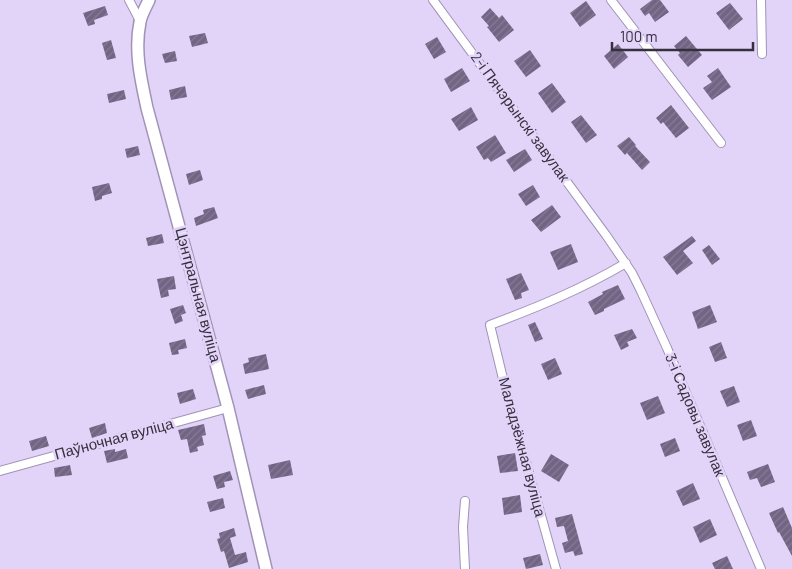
<svg xmlns="http://www.w3.org/2000/svg" width="792" height="569" font-family="Barlow,sans-serif">
  <style>
    .building { fill: url(#building-hatch) }
    .lines { fill: none; stroke-linecap: round; stroke-linejoin: round }
    .street-casing { stroke: #a193b6; stroke-width: 10 }
    .secondary-casing { stroke: #a193b6; stroke-width: 14 }
    .street { stroke: #fff; stroke-width: 8 }
    .secondary { stroke: #fff; stroke-width: 11 }
    .labels { text-anchor: middle; stroke-width: 5; stroke-linejoin: round; paint-order: stroke }
    .street-label { font-size: 15px; fill: #36303e; stroke: #e2d3f8 }
  </style>
  <defs>
    <pattern id="building-hatch" width="6" height="6" patternUnits="userSpaceOnUse" patternTransform="scale(1.25)"><rect width="6" height="6" fill="#726484"/><path d="M-1 1l2-2M0 6l6-6M5 7l2-2" fill="none" stroke="#867b94"/></pattern>
  </defs>
  <rect width="100%" height="100%" fill="#e2d3f8"/>
  <path class="building" d="M652,0H660L669,12L655,22L649,13L645,16L640,9Z
    M586,1L596,15L580,27L570,13Z
    M730,3L743,19L729,30L716,13Z
    M105,6L108,15L94,20L95,24L88,26L83,13Z
    M490,8L499,18L502,15L514,30L499,42L487,27L489,26L481,17Z
    M205,33L208,43L192,47L189,36Z
    M686,36L702,55L688,67L678,55L680,53L674,46Z
    M437,37L446,52L434,59L425,44Z
    M111,40L116,58L107,60L102,43Z
    M618,44L628,57L614,69L604,56Z
    M530,50L541,66L526,77L514,61Z
    M175,51L177,61L165,63L162,54Z
    M462,68L470,81L451,92L444,79Z
    M718,68L731,87L712,100L703,88L712,82L707,76Z
    M552,83L566,102L552,113L538,93Z
    M185,86L187,97L171,100L169,90Z
    M124,90L126,99L109,103L107,94Z
    M671,105L689,128L676,138L663,122L661,124L656,118Z
    M471,107L478,120L459,131L451,119Z
    M581,115L597,135L586,143L571,122Z
    M495,135L506,153L491,162L488,158L484,160L476,147Z
    M629,137L636,145L635,146L650,162L642,170L627,153L625,155L617,146Z
    M138,146L140,155L127,158L125,149Z
    M525,149L532,160L514,172L506,160Z
    M200,170L203,180L189,185L186,174Z
    M109,183L112,193L102,196V199L95,201L92,187Z
    M533,185L540,197L526,206L518,194Z
    M552,205L561,217L541,232L531,220Z
    M214,207L218,218L196,226L194,218L204,214L203,210Z
    M162,234L164,243L148,246L146,238Z
    M692,236L696,241L683,251L693,263L677,275L663,257Z
    M571,244L578,262L558,270L550,252Z
    M709,245L720,259L712,265L702,250Z
    M521,273L529,290L521,293L522,298L515,300L506,279Z
    M174,276L176,289L168,290L169,296L161,298L157,279Z
    M618,285L625,299L604,309V311L595,315L588,302L603,294L602,292Z
    M183,305L186,313L181,315L183,321L175,324L170,309Z
    M710,305L717,322L698,329L692,312Z
    M535,322L543,339L535,342L528,325Z
    M632,329L637,338L627,342L629,346L621,350L614,335Z
    M185,339L187,348L178,350L179,354L172,355L169,343Z
    M721,342L727,358L715,362L709,347Z
    M266,354L269,369L245,374L243,364L249,362L248,358Z
    M555,358L562,374L548,380L541,364Z
    M264,385L266,394L248,399L245,390Z
    M734,386L740,402L727,407L720,391Z
    M193,389L196,399L180,404L177,393Z
    M658,396L665,413L647,420L640,403Z
    M751,420L757,436L743,441L737,425Z
    M105,423L107,433L92,438L89,428Z
    M204,424L206,435L202,436L204,445L197,447L198,451L190,453L187,439L181,440L178,430Z
    M46,436L49,446L32,451L29,441Z
    M675,438L680,451L665,457L660,444Z
    M115,449V452L126,449L128,458L107,463L104,451Z
    M515,453L518,471L500,473L497,456Z
    M551,454L569,465L559,482L541,471Z
    M290,460L293,475L271,479L268,465Z
    M768,464L775,482L761,487L757,478L750,480L747,472Z
    M70,465L72,475L55,477L54,468Z
    M230,471L233,480L224,482L225,487L217,489L213,476Z
    M693,483L700,499L683,506L676,491Z
    M520,495L522,512L504,515L502,498Z
    M223,498L225,508L210,512L207,502Z
    M783,507L792,528V556L779,532L778,533L769,513Z
    M572,514L583,554L575,556L573,551L565,553L562,543L568,541L564,526L557,527L555,518Z
    M710,519L717,535L700,543L693,527Z
    M234,528L236,536L230,538L235,555L246,552L248,562L229,568L224,551L221,552L217,539L220,538L219,533Z
    M540,554L543,565L526,569L523,558Z
    M727,556L733,569H715L712,563Z"/>
  <g class="lines">
    <defs>
      <path id="street" d="M129,0L140,21
        M433,0L606,235L632,273L641,291L667,348L761,569
        M611,0L721,143
        M761,0L762,54
        M0,471L228,408
        M465,569L463,527L465,501
        M556,569L505,387L490,325C538,307 582,289 626,263"/>
      <path id="secondary" d="M149,0C146,7 141,15 140,22C134,51 141,80 147,108L228,408L266,569"/>
    </defs>
    <use href="#street" class="street-casing"/>
    <use href="#secondary" class="secondary-casing"/>
    <use href="#street" class="street"/>
    <use href="#secondary" class="secondary"/>
  </g>
  <g class="labels">
    <g class="street-label">
      <text transform="translate(520 117) rotate(54)" y="5">2-і Пячэрынскі завулак</text>
      <text transform="translate(198 295) rotate(75)" y="5">Цэнтральная вуліца</text>
      <text transform="translate(695 415) rotate(67)" y="5">3-і Садовы завулак</text>
      <text transform="translate(114 439) rotate(-15)" y="5">Паўночная вуліца</text>
      <text transform="translate(522 447) rotate(75)" y="5">Маладзёжная вуліца</text>
    </g>
  </g>
  <path d="M612 42v8h141v-8" fill="none" stroke="#36303e" stroke-width="2.5"/>
  <text x="620" y="42" font-size="15" fill="#36303e" stroke="#e2d3f8" stroke-width="4" paint-order="stroke">100 m</text>
</svg>
